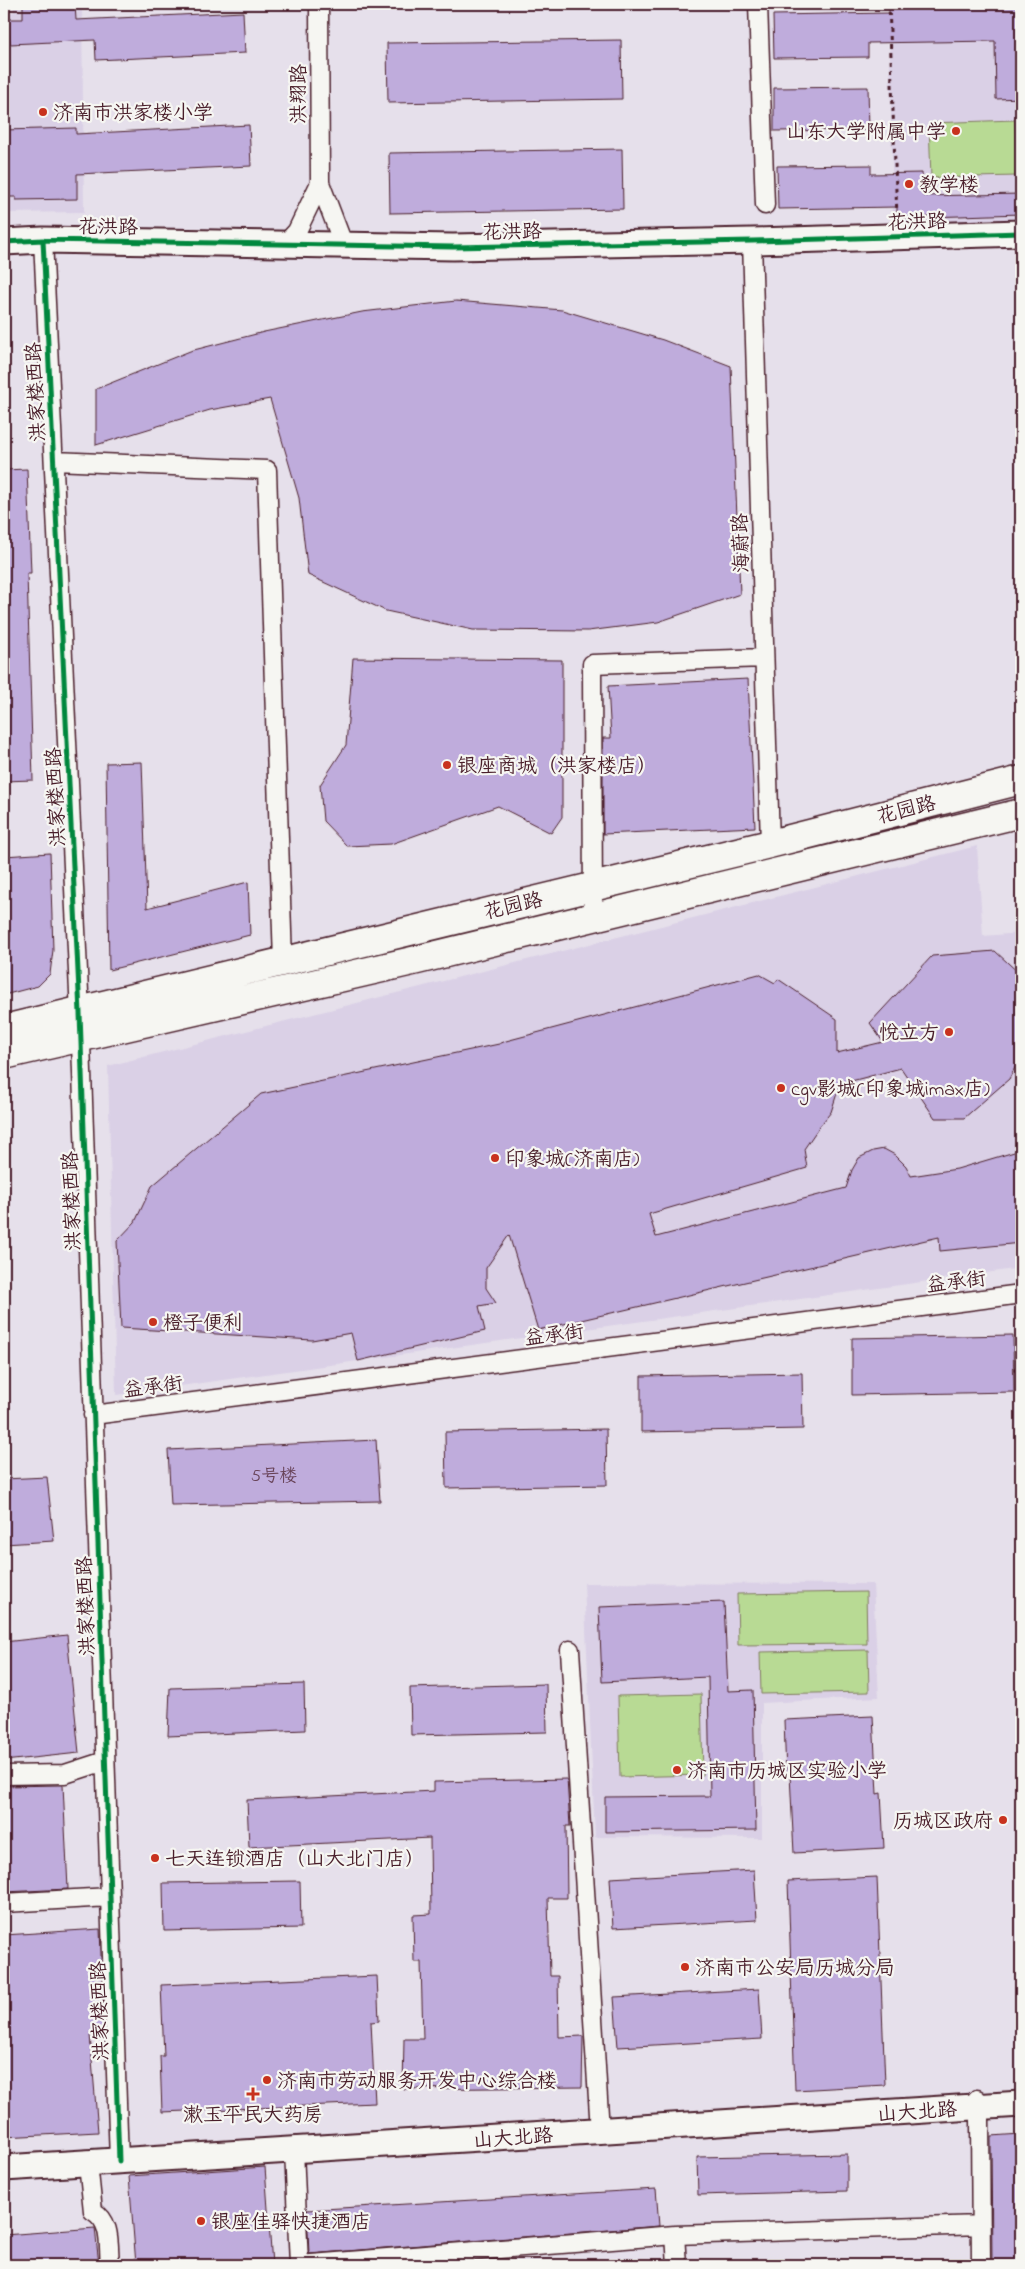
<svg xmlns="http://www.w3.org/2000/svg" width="1025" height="2269" font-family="'Indie Flower','LXGW WenKai TC',sans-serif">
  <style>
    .built { fill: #dad0e6 }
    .green { fill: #b8da94; stroke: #817c60 }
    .building { fill: #bfacdc; stroke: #4a1f2b }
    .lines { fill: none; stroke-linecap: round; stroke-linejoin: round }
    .street-casing { stroke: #4a1f2b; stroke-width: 21 }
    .secondary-casing { stroke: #4a1f2b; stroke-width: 29 }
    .primary-casing { stroke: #4a1f2b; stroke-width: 31 }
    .path { stroke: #4a1f2b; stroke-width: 3; stroke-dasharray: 4 4; stroke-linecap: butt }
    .street { stroke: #f6f6f2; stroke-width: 18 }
    .secondary { stroke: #f6f6f2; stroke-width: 25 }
    .primary { stroke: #f6f6f2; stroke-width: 28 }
    .cycleway-casing { stroke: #f6f6f2; stroke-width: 8 }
    .cycleway { stroke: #00873e; stroke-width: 5 }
    .poi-dot { fill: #c8321e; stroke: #f6f6f2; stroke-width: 2 }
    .labels { text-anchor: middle; stroke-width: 4.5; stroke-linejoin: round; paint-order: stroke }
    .number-label { font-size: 18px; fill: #674257 }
    .street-label { font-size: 20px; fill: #4a1f2b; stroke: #f6f6f2 }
    .poi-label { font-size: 20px; fill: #4a1f2b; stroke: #f6f6f2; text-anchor: start }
  </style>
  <rect width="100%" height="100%" fill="#e6e0eb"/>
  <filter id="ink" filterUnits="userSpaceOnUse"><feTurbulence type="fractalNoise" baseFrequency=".02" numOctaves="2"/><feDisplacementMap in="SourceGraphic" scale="10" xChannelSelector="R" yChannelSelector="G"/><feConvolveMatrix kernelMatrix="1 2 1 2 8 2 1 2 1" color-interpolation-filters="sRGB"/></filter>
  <g filter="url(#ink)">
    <path class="built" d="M14,4H82L84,212L4,213V12H14Z
      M889,4H1021V219L893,222Z
      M977,846L983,936L1021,933V1268L116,1395L108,1066Z
      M584,1583L873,1584L879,1697L762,1703V1838L595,1837Z"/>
    <path class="green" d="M1015,120L1017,176L931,178L929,123Z
      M866,1592L867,1644L738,1645L737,1594Z
      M868,1650L869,1692L761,1694L760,1652Z
      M701,1694L703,1775L620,1777L618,1696Z"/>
    <path class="building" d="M23,4H75L76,20L243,12L245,53L96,60L95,40L10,44L8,19H23Z
      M889,4H1021V98L996,99L995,41L868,43V57L774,58L773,15L889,13Z
      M621,40L622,99L388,103L387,43Z
      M868,87L869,130L774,131V88Z
      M249,125L251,166L77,174V199L16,200V197H4V130L76,128V134Z
      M622,149L623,209L390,213L389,153Z
      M871,165V174L922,173L923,196L1021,194V214L897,218V207L778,209L777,166Z
      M456,301L562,310L663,340L731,366L740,594L658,622L588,631L473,630L386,611L308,575L299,498L270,399L210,410L96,445V389L190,351L264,332L362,312Z
      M27,469L31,573H27L33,780L4,781V470Z
      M353,658L562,660V817L551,833L498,806L391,844L347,846L323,821L320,785L346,745Z
      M748,679L755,827L603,834V738H611L608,686Z
      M142,762L147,908L248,882L250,935L109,970L106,763Z
      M50,853L53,950L50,974L38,986L4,995V856Z
      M995,951L1021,975V1056L1009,1079L964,1118H935L901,1068L840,1084L831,1112L819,1127L804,1149L807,1168L649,1214L656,1237L846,1188L852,1170L859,1158L873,1151L884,1149L895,1155L906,1166L911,1176L957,1169L1021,1150V1243L940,1251L939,1237L538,1330L509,1235L486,1268V1288L496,1303L479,1306L485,1331L358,1361L351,1333L312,1340L121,1328L117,1241L135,1222L152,1186L261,1094L499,1044L506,1041L759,974L775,983L778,979L837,1019V1053L883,1042L870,1023L932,956Z
      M1013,1335L1014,1392L852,1395V1338Z
      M802,1373L803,1429L641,1432V1376Z
      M606,1429L607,1485L446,1488L445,1432Z
      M376,1440L380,1501L171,1505L168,1450Z
      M47,1477L54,1541L4,1544V1479Z
      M724,1602L728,1691L753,1690L756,1830L605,1832V1797L710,1796L708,1677L602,1682L599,1607Z
      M67,1635L79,1753L4,1761V1642Z
      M304,1684L305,1730L168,1736L170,1688Z
      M546,1684L547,1732L411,1735L410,1688Z
      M873,1716L877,1794L881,1793L884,1848L794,1853L790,1775H786L784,1720Z
      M567,1779L570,1826H566L567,1898H548L550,1976H558L559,2037L583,2036L582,2087L403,2089L404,2039H423L421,1962H414L413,1915L431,1914L430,1838L249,1847L247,1800L434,1791V1782Z
      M63,1785L68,1889L4,1892V1786Z
      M754,1870L757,1920L613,1928L610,1878Z
      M877,1877L885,2085L795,2090L788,1881Z
      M300,1881L301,1928L164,1931L163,1883Z
      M100,1929L104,2035H90L98,2132L4,2137V1935Z
      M377,1976L379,2021L371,2022L375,2103L162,2112L160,2056H164L161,1985Z
      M759,1989L762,2039L618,2047L614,1997Z
      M1021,2134V2265H992L991,2136Z
      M847,2154V2191L698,2195L697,2157Z
      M265,2167L272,2265H136L129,2176Z
      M656,2189L659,2226L309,2254L307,2210Z
      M95,2228L99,2265H6L4,2235Z"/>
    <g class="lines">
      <defs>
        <path id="street" d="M319,4L320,183L344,246
          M758,4L765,205
          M43,240L80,1013L119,2161
          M752,241L770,844
          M285,244L297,231L320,183
          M54,461L267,470L283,962
          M593,917L592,664L764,658
          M93,1415L1021,1294
          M570,1650L600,2131
          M4,1775L65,1774L105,1761
          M4,1903L110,1897
          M977,2099L980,2118L981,2265
          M294,2150L299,2265L675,2235L981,2225
          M88,2163L93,2211C112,2222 108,2245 110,2265
          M675,2235L677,2265"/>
        <path id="secondary" d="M4,242L43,240L453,247L752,241L1021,233
          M4,2168L1021,2104"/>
        <path id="primary" d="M4,1029L770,844L1021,780
          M4,1055L417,960L1021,813"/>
      </defs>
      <use href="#street" class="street-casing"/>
      <use href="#secondary" class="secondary-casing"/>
      <use href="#primary" class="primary-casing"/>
      <path class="path" d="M889,4L897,217"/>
      <use href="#street" class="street"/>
      <use href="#secondary" class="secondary"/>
      <use href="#primary" class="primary"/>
      <defs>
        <path id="cycleway" d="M43,240L80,1013L119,2161
          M4,242L43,240L453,247L752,241L1021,233"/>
      </defs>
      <use href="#cycleway" class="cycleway-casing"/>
      <use href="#cycleway" class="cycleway"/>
    </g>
  </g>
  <g class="poi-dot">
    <circle cx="43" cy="112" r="5"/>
    <circle cx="956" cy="131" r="5"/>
    <circle cx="909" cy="184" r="5"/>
    <circle cx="447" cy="765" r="5"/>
    <circle cx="949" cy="1032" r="5"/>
    <circle cx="781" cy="1088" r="5"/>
    <circle cx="495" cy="1158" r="5"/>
    <circle cx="153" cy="1322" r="5"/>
    <circle cx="677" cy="1770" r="5"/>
    <circle cx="1003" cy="1820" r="5"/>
    <circle cx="155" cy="1858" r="5"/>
    <circle cx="685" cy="1967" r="5"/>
    <circle cx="267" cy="2080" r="5"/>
    <path d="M250.5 2086.5h5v5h5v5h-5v5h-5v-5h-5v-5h5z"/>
    <circle cx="201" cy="2221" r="5"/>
  </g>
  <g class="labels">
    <g class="number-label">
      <text x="274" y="1481">5号楼</text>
    </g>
    <g class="street-label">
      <text transform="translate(298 94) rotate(-90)" y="7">洪翔路</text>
      <text transform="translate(917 221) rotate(-2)" y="7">花洪路</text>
      <text transform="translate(108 226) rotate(1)" y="7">花洪路</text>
      <text transform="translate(512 231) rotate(-1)" y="7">花洪路</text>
      <text transform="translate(35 392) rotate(-93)" y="7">洪家楼西路</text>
      <text transform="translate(740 543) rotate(-92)" y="7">海蔚路</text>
      <text transform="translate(55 797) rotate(-93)" y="7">洪家楼西路</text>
      <text transform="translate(906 809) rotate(-14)" y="7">花园路</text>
      <text transform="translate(513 905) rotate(-13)" y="7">花园路</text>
      <text transform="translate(71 1201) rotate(-92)" y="7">洪家楼西路</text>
      <text transform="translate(956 1281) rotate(-7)" y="7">益承街</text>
      <text transform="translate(554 1334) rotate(-7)" y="7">益承街</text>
      <text transform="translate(153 1386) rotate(-7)" y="7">益承街</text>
      <text transform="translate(85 1606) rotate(-92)" y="7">洪家楼西路</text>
      <text transform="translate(99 2011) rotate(-92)" y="7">洪家楼西路</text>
      <text transform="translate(917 2111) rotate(-4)" y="7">山大北路</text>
      <text transform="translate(513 2137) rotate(-4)" y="7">山大北路</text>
    </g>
    <g class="poi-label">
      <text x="53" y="119">济南市洪家楼小学</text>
      <text x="946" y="138" text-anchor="end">山东大学附属中学</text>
      <text x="919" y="191">教学楼</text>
      <text x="457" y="772">银座商城（洪家楼店）</text>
      <text x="939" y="1039" text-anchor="end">悦立方</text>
      <text x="791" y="1095">cgv影城(印象城imax店)</text>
      <text x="505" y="1165">印象城(济南店)</text>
      <text x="163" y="1329">橙子便利</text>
      <text x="687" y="1777">济南市历城区实验小学</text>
      <text x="993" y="1827" text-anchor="end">历城区政府</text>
      <text x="165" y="1865">七天连锁酒店（山大北门店）</text>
      <text x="695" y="1974">济南市公安局历城分局</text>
      <text x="277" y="2087">济南市劳动服务开发中心综合楼</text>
      <text x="253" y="2121" text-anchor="middle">漱玉平民大药房</text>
      <text x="211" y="2228">银座佳驿快捷酒店</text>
    </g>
  </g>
  <rect width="1025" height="2269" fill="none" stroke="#f6f6f2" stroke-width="20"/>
  <rect x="10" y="10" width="1005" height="2249" fill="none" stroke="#4a1f2b" stroke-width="2" filter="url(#ink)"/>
</svg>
